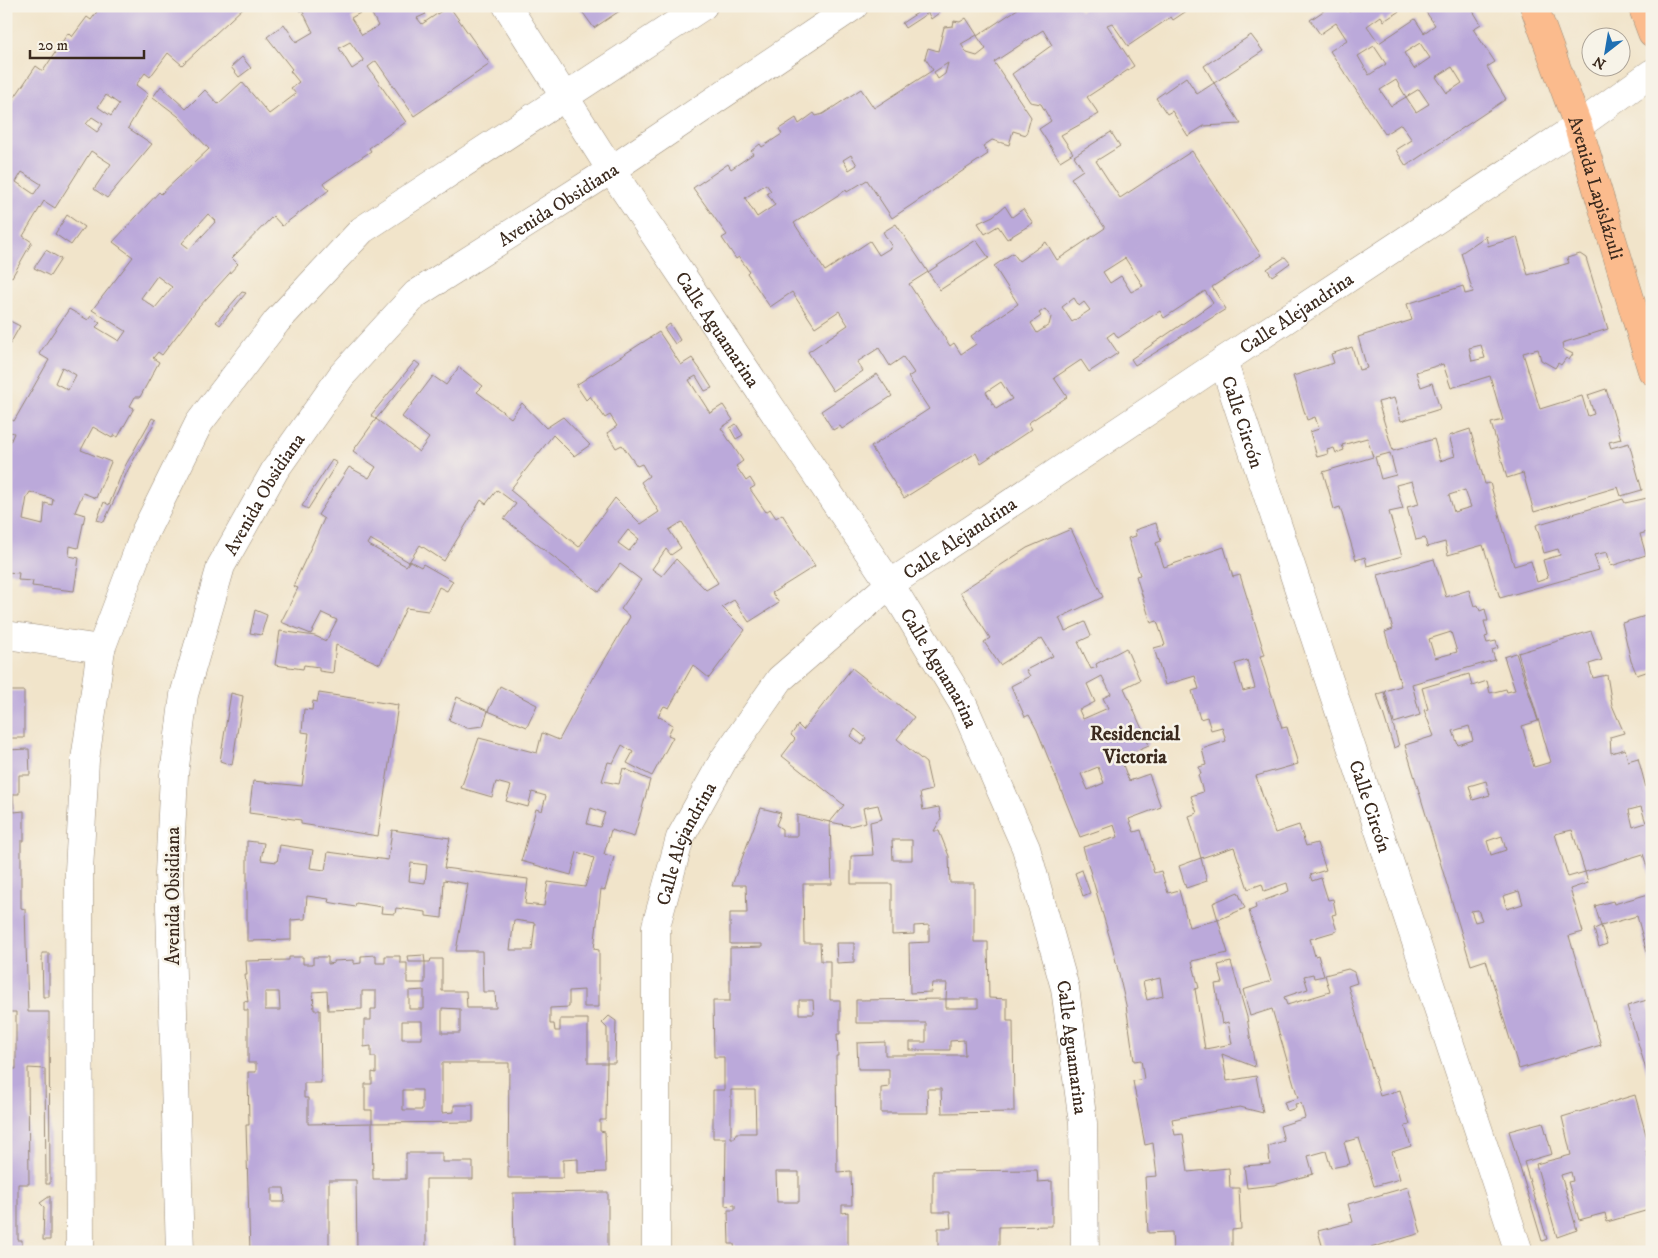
<svg xmlns="http://www.w3.org/2000/svg" width="1658" height="1258" font-family="'IM FELL DW Pica',serif">
  <style>
    .building { fill: #bba9da; fill-rule: evenodd }
    .lines { fill: none; stroke-linecap: round; stroke-linejoin: round }
    .minor-casing { stroke: #968774; stroke-width: 29 }
    .major-casing { stroke: #968774; stroke-width: 29 }
    .minor { stroke: #fff; stroke-width: 28 }
    .major { stroke: #fbbb8d; stroke-width: 28 }
    .labels { text-anchor: middle; stroke-width: 5; stroke-linejoin: round; paint-order: stroke }
    .street-label { font-size: 19px; fill: #3b2a1e; stroke: #f7f3e8 }
    .neighbourhood-label { font-size: 20px; font-weight: bold; fill: #3b2a1e; stroke: #f7f3e8 }
  </style>
  <rect width="100%" height="100%" fill="#f7f3e8"/>
  <filter id="ink" filterUnits="userSpaceOnUse"><feTurbulence type="fractalNoise" baseFrequency=".02" numOctaves="2"/><feDisplacementMap in="SourceGraphic" scale="10" xChannelSelector="R" yChannelSelector="G"/><feConvolveMatrix kernelMatrix="1 2 1 2 8 2 1 2 1" color-interpolation-filters="sRGB"/></filter>
  <filter id="wash" filterUnits="userSpaceOnUse"><feTurbulence type="fractalNoise" baseFrequency=".0096" numOctaves="4" result="noise"/><feDisplacementMap in="SourceGraphic" scale="20" xChannelSelector="R" yChannelSelector="G"/><feGaussianBlur stdDeviation="1.12" result="paint"/><feColorMatrix in="noise" values="0 0 0 0 0 0 0 0 0 0 0 0 0 0 0 0 0 1.4 0 .05"/><feComposite in="paint" operator="in"/></filter>
  <g filter="url(#wash)">
    <rect width="100%" height="100%" fill="#f1e4ca"/>
    <g id="blocks">
      <path class="building" d="M101,6H245L182,65L168,53L150,77L145,73L136,85L148,94L128,128L152,144L107,198L94,189L111,164L91,151L55,208L44,201L23,236L32,242L12,277L6,274V110L36,66L43,71L68,33L72,37L87,17L91,20ZM106,95L119,104L111,116L98,107ZM92,117L103,124L97,132L86,124ZM22,172L41,184L34,194L16,182Z
        M297,6H419L426,14L417,18L422,24L449,6L490,64L414,116L376,61L368,67L406,122L369,148L371,151L324,183L329,190L282,226L273,216L232,258L238,264L198,308L162,355L158,352L153,358L159,362L140,397H135L130,406L134,408L118,437L114,435L112,438L93,427L81,450L111,462L96,498L83,493L75,512L85,515L78,548L70,546L69,556L79,558L74,591L32,586L33,581L18,580L19,573L6,572V452L14,433L6,431V417L14,421L49,360L39,354L69,309L88,320L91,316L100,323L96,327L119,341L126,331L92,310L133,257L113,242L159,192L161,194L209,149L178,116L153,97L161,86L186,109L205,90L218,104L242,82L269,114L296,94L291,88L299,82L290,71L292,69L267,37L284,24L296,42L313,32L302,10L300,11ZM369,8L378,26L362,35L351,18ZM350,42L364,61L352,69L339,48ZM208,214L216,221L190,249L182,243ZM157,276L172,287L155,308L141,298ZM62,367L76,375L68,390L55,383ZM30,492L53,499L52,505L45,503L43,525L23,520L27,497Z
        M578,6H627L594,28Z
        M928,6H938L939,13L931,19L928,13L905,28L902,23Z
        M1022,6H1077L1080,11L1088,6H1194L1173,20L1171,17L1128,46L1112,23L1107,25L1134,66L1087,97L1099,114L1061,135L1073,153L1060,161L1039,129L1051,121L1041,104L1030,102L1012,74L1052,45L1043,30L994,62L1031,117L1026,135L1013,131L1009,145L992,140L983,146L988,154L892,218L867,180L847,192L846,190L794,223L825,271L870,241L879,255L892,247L883,232L896,224L928,272L909,284L950,346L954,343L961,354L976,344L971,336L1018,304L994,266L1013,253L1019,261L1046,242L1057,260L1105,228L1071,178L1083,170L1074,156L1111,132L1120,146L1096,161L1120,198L1192,151L1261,255L1212,287L1226,309L1135,365L1131,359L1213,303L1205,291L1164,318L1160,311L1118,338L1114,332L1107,337L1118,353L1089,372L1081,360L1054,378L1067,397L1028,423L1032,429L981,463L976,453L904,498L871,447L929,409L908,377L914,373L903,357L890,366L879,348L857,362L863,371L833,391L808,352L848,325L839,311L815,327L792,292L770,307L747,273L749,271L739,257L736,259L722,238L727,235L693,188L728,164L731,169L753,154L751,151L760,144L762,147L782,134L779,129L796,118L799,124L814,113L816,116L823,114L861,89L874,108L933,70L925,58L928,48L938,51L944,27L953,26L954,21L960,22L966,18L977,35L961,44L967,53L977,56L986,49L977,36ZM948,63L945,74L938,79L934,72ZM851,155L857,165L849,170L843,160ZM766,184L771,191L767,193L775,205L757,217L745,198ZM1125,258L1143,286L1131,292L1121,276L1110,283L1103,272ZM1074,298L1079,306L1084,302L1090,310L1072,322L1062,307ZM1045,309L1051,317L1049,325L1037,333L1031,323L1041,316L1039,313ZM1001,382L1012,399L996,409L986,392Z
        M1331,6H1345L1349,12L1358,6H1407L1384,21L1381,16L1367,26L1379,43L1415,19L1424,33L1435,25L1426,12L1434,6H1470L1481,24L1473,29L1495,62L1487,67L1506,99L1406,166L1396,150L1412,140L1401,124L1385,134L1330,51L1347,40L1336,23L1320,34L1310,20ZM1420,43L1430,58L1414,69L1404,53ZM1374,46L1386,64L1369,75L1358,56ZM1452,67L1462,83L1447,93L1436,77ZM1396,80L1406,97L1419,89L1429,104L1416,112L1406,97L1391,106L1380,90Z
        M1251,35L1263,51L1214,83L1204,66Z
        M242,57L251,68L239,77L231,67Z
        M1186,77L1197,94L1214,83L1241,124L1204,126L1188,136L1172,111L1167,114L1156,98Z
        M1005,206L1012,217L1023,209L1033,223L1007,239L998,226L985,234L978,223L993,216Z
        M67,215L84,227L71,245L55,234Z
        M1486,236L1488,246L1517,237L1528,275L1569,263L1567,258L1580,254L1586,258L1608,329L1562,343L1563,349L1573,354L1569,360L1566,358L1561,365L1558,363L1555,368L1541,360L1538,349L1523,353L1540,409L1582,396L1588,416L1594,414L1588,395L1606,389L1621,439L1609,442L1611,448L1629,443L1642,490L1621,496L1618,487L1534,512L1523,473L1507,478L1491,423L1503,420L1490,376L1451,388L1443,364L1416,372L1421,387L1432,383L1440,409L1401,421L1394,398L1378,402L1393,451L1434,439L1440,461L1455,456L1449,436L1470,429L1485,484L1490,483L1514,566L1531,561L1537,582L1548,578L1543,560L1560,555L1558,549L1544,553L1536,525L1623,499L1625,503L1652,497V531L1640,534L1646,555L1611,566L1607,552L1594,555L1599,570L1500,598L1483,545L1448,555L1445,542L1427,547L1425,538L1416,540L1407,507L1419,504L1412,481L1396,485L1403,509L1389,512L1402,556L1367,566L1365,557L1356,560L1340,507L1334,509L1323,472L1373,457L1367,438L1342,445L1344,450L1336,453L1334,448L1327,450L1328,454L1317,457L1310,432L1319,429L1315,417L1307,420L1293,376L1334,363L1331,354L1352,347L1359,370L1367,368L1358,337L1412,320L1407,304L1463,286L1465,294L1473,292L1461,253ZM1481,345L1485,358L1472,361L1469,348ZM1390,453L1396,475L1381,479L1375,457ZM1465,490L1471,507L1454,512L1449,495Z
        M976,240L989,258L940,290L928,272Z
        M46,250L61,259L50,276L34,268Z
        M1285,257L1290,263L1272,276L1267,269Z
        M242,292L246,293L220,325L216,322Z
        M6,319L20,326L6,351Z
        M670,324L680,340L675,344L664,328Z
        M659,332L681,365L692,358L702,372L712,388L705,391L696,376L689,380L710,413L723,405L733,420L721,428L743,461L736,466L746,481L750,478L755,486L750,489L766,512L770,509L776,518L782,514L815,566L772,593L779,603L749,622L734,600L722,607L745,630L709,678L693,665L669,708L664,706L658,716L673,725L668,735L673,737L652,776L627,763L633,752L622,745L613,763L608,762L602,781L619,784L623,768L650,780L634,837L611,830L604,854L614,857L605,890L601,889L594,949L599,950V1007H584V990L569,991V1007L550,1008V1024H554L555,1031H560V1019H588V1063H607L606,1120H600V1131L605,1132L606,1172L578,1173V1159L563,1160V1178H508L509,1063H442V1113L454,1112V1105H473V1122L372,1123V1110H365V1084H372V1072L376,1073V1057H371V1046L364,1047V1020H371V1009H376V991H362V1009L328,1010L327,991L313,992L314,1010H320L321,1083H304V1098H308V1124L372,1123L373,1179H406V1153H442V1162H473V1179H426V1252H357L356,1180H329V1252H250L246,1125H249L248,1072H256V1063H248V1010H244V1001L248,1002L245,975H247L246,961L289,960V957H303V964H313V957H328V964L334,963V961L354,960V964L361,963V956L376,955V963H385V956H400V963H407V983H425V962H409L408,956L424,955L425,962H430L431,959H442V991H466L467,1008H496L495,992H483L482,951H456L468,884L444,880L442,918L426,916V912L396,908L395,914L381,913L382,907L356,903L355,907L328,902L329,899L307,896L305,919L291,920V940L247,941V841L264,843L261,860L277,862L280,845L313,850L310,868L325,870L328,852L388,860L392,830L450,838L444,868L528,879L525,904L544,906L548,882L585,887L594,858L577,852L571,875L521,861L536,809L542,811L546,796L532,792L528,807L506,801L511,786L496,782L492,797L461,788L479,738L537,753L542,733L559,740L593,677L594,678L630,617L621,609L641,580L620,564L599,592L504,519L516,504L497,490L486,504L481,500L444,561L420,545L409,562L370,539L367,544L406,566L410,561L421,567L423,564L453,581L447,591L439,587L428,611L406,608L380,664L336,645L333,673L319,671V667L304,665L303,669L275,665L280,631L315,636L326,641L337,620L322,613L311,634L281,622L298,588L293,586L324,519L318,515L349,467L369,478L376,467L353,451L376,419L371,415L415,361L420,365L376,419L419,452L429,438L402,417L433,376L446,385L459,367L483,386L477,392L511,418L522,403L546,428L563,417L590,445L574,456L553,435L510,490L579,547L615,498L641,524L659,512L641,482L649,476L642,464L637,466L622,445L616,448L607,433L617,426L610,415L605,418L590,396L586,400L576,385ZM682,522L718,583L706,590L676,559L662,576L652,569L666,549L671,555L681,548L669,530ZM628,530L639,539L629,551L618,543ZM591,808L605,813L600,827L587,824ZM411,863L427,865L425,883L409,881ZM514,920L535,923L532,950H510ZM424,990V1009H409V991ZM265,992H279L280,1010H265ZM442,1008L460,1009V1033H442ZM402,1021H422V1039H402ZM403,1090H422V1110H403ZM272,1188H284L285,1202H272Z
        M877,374L892,396L842,429L840,426L833,430L821,411Z
        M152,418L156,420L128,470L104,522L97,520L104,502L109,505L124,468Z
        M736,424L743,435L736,439L730,428Z
        M332,460L337,463L308,509L302,506Z
        M1156,523L1161,541L1156,543L1164,567L1224,547L1233,577L1240,575L1265,655L1260,656L1282,728L1287,727L1298,764L1256,776L1275,833L1299,825L1306,846L1317,843L1326,870L1310,875L1312,881L1321,878L1328,900L1333,899L1336,914L1332,915L1337,931L1310,939L1315,956L1318,955L1324,976L1314,978L1313,974L1304,976L1308,989L1284,997L1287,1005L1330,992L1325,975L1348,969L1354,972L1357,983L1348,986L1380,1096L1400,1090L1410,1125L1405,1126L1411,1146L1392,1152L1400,1179L1374,1186L1359,1138L1344,1142L1350,1164L1331,1168L1326,1151L1308,1156L1313,1174L1274,1185L1247,1188L1244,1166L1270,1164L1268,1146L1284,1141L1280,1126L1305,1118L1301,1103L1295,1104L1296,1108L1287,1111L1284,1102L1298,1098L1272,1009L1250,1016L1243,990L1271,981L1249,911L1256,908L1255,904L1289,891L1287,883L1264,891L1262,884L1248,889L1234,847L1201,858L1189,816L1197,813L1191,796L1203,792L1198,775L1201,774L1199,767L1206,765L1202,749L1226,741L1222,727L1211,730L1207,717L1200,719L1192,691L1199,689L1195,676L1165,685L1154,648L1165,645L1157,621L1151,623L1136,576L1140,575L1128,538L1136,536L1135,530ZM1247,660L1255,688L1243,691L1235,664Z
        M1071,529L1103,597L1059,618L1065,631L1085,622L1091,636L1078,642L1091,669L1097,667L1096,664L1126,648L1140,680L1124,688L1149,745L1120,757L1129,781L1149,774L1161,807L1129,819L1134,832L1141,830L1154,873L1161,871L1168,893L1179,890L1189,927L1218,920L1228,953L1192,961L1199,988L1195,989L1205,1049L1232,1044L1228,1022L1222,1024L1215,984L1223,983L1218,965L1231,962L1247,1017L1255,1067L1222,1054L1227,1081L1256,1076L1263,1113L1240,1107L1172,1119L1175,1135L1183,1134L1188,1172L1229,1168L1230,1188H1239L1241,1229L1232,1230V1252H1173L1172,1232L1148,1233L1145,1177L1157,1176L1153,1143L1145,1145L1133,1081L1144,1079L1141,1060L1134,1061L1126,1005L1113,949L1083,847L1118,837L1114,825L1080,837L1037,730L1029,715L1025,717L1011,686L1030,676L1026,670L1053,656L1042,638L1000,665L984,642L990,638L960,592L1027,548ZM1102,676L1111,694L1103,698L1108,708L1083,719L1079,710L1095,702L1087,684ZM1098,767L1104,783L1088,790L1081,774ZM1160,978L1163,996L1147,1000L1143,982Z
        M1434,559L1446,597L1469,590L1474,606L1478,605L1480,611L1485,609L1488,621H1484L1488,636L1485,637L1487,643L1496,641L1498,648L1492,650L1495,660L1412,684L1420,715L1394,723L1385,691L1401,686L1385,632L1393,629L1378,575ZM1451,632L1457,652L1435,658L1429,639Z
        M255,610L267,615L261,635L250,633Z
        M1652,614V670L1637,675L1631,661L1622,623Z
        M1591,631L1602,660L1589,664L1593,678L1607,675L1612,705L1624,733L1610,737L1611,753L1625,749L1628,761L1638,758L1648,795L1652,793V841H1650L1652,882L1643,854L1585,872L1572,830L1555,834L1568,877L1585,872L1588,883L1570,889L1583,932L1569,936L1601,1045L1519,1069L1486,960L1471,965L1405,745L1434,736L1424,710L1428,709L1422,688L1469,674L1472,686L1487,681L1490,693L1506,689L1507,692L1515,690L1504,657L1516,653L1538,721L1522,726L1534,767L1551,762L1518,653ZM1469,726L1473,740L1458,745L1453,731ZM1486,781L1490,795L1473,800L1469,786ZM1641,807L1646,823L1633,827L1629,810ZM1502,836L1506,850L1491,855L1487,841ZM1519,891L1523,904L1507,909L1503,896ZM1478,910L1482,920L1475,922L1471,911Z
        M852,668L914,717L897,739L926,763L932,790L920,793L923,810L939,807L941,819L934,831H939L949,856L950,883H974V942H988L989,998L1007,999V1021H1013L1014,1112L942,1113L941,1089H927L928,1113H881V1088L889,1087V1069H858L857,1043L885,1042V1055H965L964,1040L950,1041V1050H910V1042H926V1023H856V1000L946,999V1008H978V999H946L947,983H932L931,992L910,993L909,943L929,942V925L914,926V934L892,935V884H851V856L873,855L870,822L882,819L878,805L863,808L866,822L850,826L830,822L832,884H803L804,943H820L821,961H830V1000H840V1034H837L838,1056H836L837,1172L851,1171L852,1205H842V1213L848,1212V1251L735,1252L734,1244H729L728,1210H735V1205L725,1206L726,1138H713V1090H724V1057H714L713,1001H730V948L762,947V944H730V913H747L746,885H732L761,808L781,813L776,825L782,829V836H797V815L830,822L844,805L782,756L795,739L791,735L798,725L803,730ZM855,729L866,738L862,745L851,736ZM892,840H912V860H893ZM799,1000H813L814,1014H799ZM731,1090H755L756,1133H736L735,1138H731ZM776,1172H799V1202H777Z
        M500,686L537,705L527,727L488,711Z
        M6,691H24V738H6Z
        M1384,692L1399,746L1394,748L1377,694Z
        M231,693L243,696L232,765L220,761Z
        M319,693L398,705L378,836L301,824V820L249,813L253,781L302,786L309,733L302,732L304,709L312,710L313,701L317,702Z
        M457,697L488,711L483,726L467,728L449,720Z
        M29,749L30,775H19V794H13L14,812L24,811V841H21V908L25,909L28,1012H49L50,1184H46L45,1069L28,1068L29,1184H18V1240H22V1252H6V1069H16V1012H6V750Z
        M1201,858L1207,881L1186,888L1179,866Z
        M1082,870L1090,893L1083,896L1075,873Z
        M1238,892L1245,908L1218,920L1213,903Z
        M1652,893V967H1651L1637,916L1601,926L1595,906L1613,901L1614,904Z
        M1601,926L1607,944L1599,947L1594,929Z
        M836,943H854V962L837,963Z
        M42,953H49V997H43Z
        M1647,1000L1652,1017L1651,1086L1627,1006Z
        M609,1016L616,1021L615,1063H607V1028L602,1023Z
        M1635,1095L1650,1149L1646,1151L1652,1170V1209L1607,1222L1605,1213L1579,1220L1568,1182L1573,1181L1571,1172L1561,1175L1577,1230L1557,1237L1536,1164L1571,1155L1562,1117Z
        M1543,1122L1552,1154L1524,1162L1547,1239L1542,1241L1509,1131Z
        M1037,1170L1038,1182L1052,1181V1226L999,1227V1250H1009V1252H938V1228H951L950,1212H933V1171Z
        M1408,1187L1421,1233L1357,1252H1324L1318,1231L1353,1222L1348,1204Z
        M608,1192V1252H514L513,1193Z
        M50,1196V1240H43L44,1207L40,1203Z"/>
    </g>
  </g>
  <g filter="url(#ink)">
    <use href="#blocks" fill-opacity="0" stroke="#968774" stroke-width="1"/>
    <g class="lines">
      <defs>
        <g id="minor">
          <path id="s1" d="M507,6L611,170L890,584L962,702L1026,848L1065,988L1083,1123L1085,1252"/>
          <path id="s2" d="M1223,361L1519,1252"/>
          <path d="M6,635L101,649"/>
          <path d="M80,1252L79,871L85,760L101,649L145,532L199,423L277,321L362,230L703,6"/>
          <path id="s3" d="M180,1252L169,873L174,775L184,695L221,566L275,470L342,375L416,294L611,170L854,6"/>
          <path id="s4" d="M656,1252V926L680,838L724,759L780,679L890,584L1223,361L1578,126L1652,73"/>
        </g>
        <g id="major">
          <path id="s5" d="M1534,6L1578,126L1652,371"/>
          <path d="M1642,6L1652,33"/>
        </g>
      </defs>
      <use href="#minor" class="minor-casing"/>
      <use href="#major" class="major-casing"/>
      <use href="#minor" class="minor"/>
      <use href="#major" class="major"/>
    </g>
  </g>
  <g class="labels">
    <g class="street-label">
      <text dy="7" stroke="none"><textPath href="#s5" startOffset="192">Avenida Lapislázuli</textPath></text>
      <text dy="7" stroke="none"><textPath href="#s3" startOffset="1196">Avenida Obsidiana</textPath></text>
      <text dy="7" stroke="none"><textPath href="#s4" startOffset="1239">Calle Alejandrina</textPath></text>
      <text dy="7" stroke="none"><textPath href="#s1" startOffset="386">Calle Aguamarina</textPath></text>
      <text dy="7" stroke="none"><textPath href="#s2" startOffset="64">Calle Circón</textPath></text>
      <text dy="7" stroke="none"><textPath href="#s3" startOffset="776">Avenida Obsidiana</textPath></text>
      <text dy="7" stroke="none"><textPath href="#s4" startOffset="834">Calle Alejandrina</textPath></text>
      <text dy="7" stroke="none"><textPath href="#s1" startOffset="791">Calle Aguamarina</textPath></text>
      <text dy="7" stroke="none"><textPath href="#s2" startOffset="469">Calle Circón</textPath></text>
      <text dy="7" stroke="none"><textPath href="#s4" startOffset="414">Calle Alejandrina</textPath></text>
      <text transform="translate(172 896) rotate(-90)" y="7">Avenida Obsidiana</text>
      <text dy="7" stroke="none"><textPath href="#s1" startOffset="1196">Calle Aguamarina</textPath></text>
    </g>
    <g class="neighbourhood-label">
      <text x="1135" y="740">Residencial<tspan x="1135" dy="23">Victoria</tspan></text>
    </g>
  </g>
  <rect width="1658" height="1258" fill="none" stroke="#f7f3e8" stroke-width="25"/>
  <g transform="translate(1606 52) rotate(211)"><circle r="24" fill="#f7f3e8" stroke="#aca397"/>
  <path d="M0-4L9 19L0 12L-9 19Z" fill="#1f6fb2"/>
  <text y="-8" font-size="14" font-weight="bold" text-anchor="middle" fill="#3b2a1e">N</text>
  </g>
  <path d="M30 50v8h114v-8" fill="none" stroke="#3b2a1e" stroke-width="2.5"/>
  <text x="38" y="50" font-size="15" fill="#3b2a1e" stroke="#f7f3e8" stroke-width="4" paint-order="stroke">20 m</text>
</svg>
